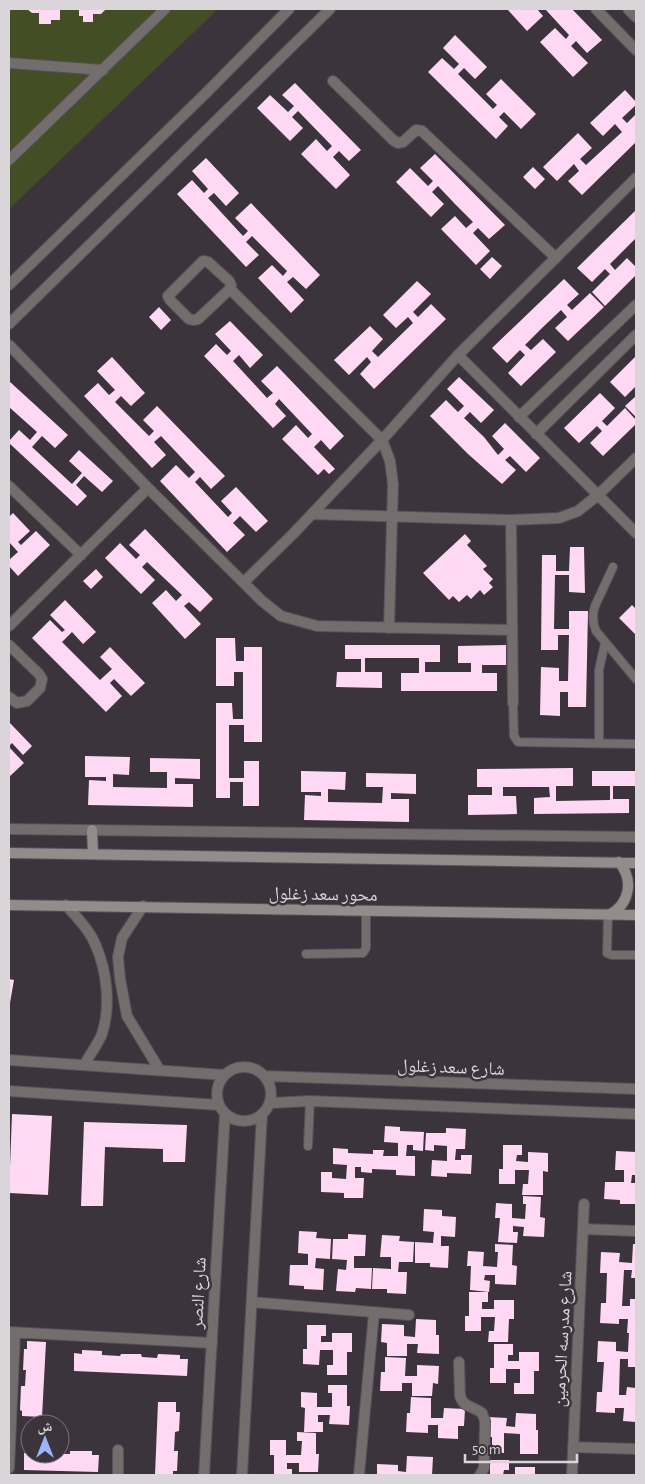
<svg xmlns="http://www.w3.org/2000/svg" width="645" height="1484" font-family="'Alegreya Sans','Noto Naskh Arabic',sans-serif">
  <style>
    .green { fill: #444e25 }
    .building { fill: #ffd8f4 }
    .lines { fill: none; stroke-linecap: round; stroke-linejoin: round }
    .service-casing { stroke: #575158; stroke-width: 10 }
    .minor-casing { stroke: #575158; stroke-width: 12 }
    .tertiary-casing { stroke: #575158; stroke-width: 12 }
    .secondary-casing { stroke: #575158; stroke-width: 12 }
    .service { stroke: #736d6d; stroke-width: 8 }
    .minor { stroke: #736d6d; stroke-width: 10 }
    .tertiary { stroke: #736d6d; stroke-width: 10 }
    .secondary { stroke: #948b8b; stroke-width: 10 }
    .labels { text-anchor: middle; stroke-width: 5; stroke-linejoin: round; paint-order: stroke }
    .street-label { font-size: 18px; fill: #d9d5d9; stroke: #3b343c }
  </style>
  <rect width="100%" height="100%" fill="#3b343c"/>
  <path class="green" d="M9,9H218L9,209Z"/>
  <path class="building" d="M27,9H60V20H51V24H39V13H32Z
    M79,9H105V10L101,14H93V22H83V16H79Z
    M507,9H537L543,16L527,31Z
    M545,9H572L602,40L587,53L576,41L571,46L588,63L573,77L540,42L555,28L566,39L569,35Z
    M455,35L487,67L475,79L464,68L458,74L493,109L497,105L486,94L501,79L536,114L521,129L504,112L499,117L508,126L496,139L428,72L442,58L454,69L459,64L443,48Z
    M295,83L361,150L349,161L339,151L333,157L350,175L336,189L301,154L316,139L327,151L332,146L298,111L292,117L303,128L290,141L257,108L270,95L288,112L294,106L282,95Z
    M625,90L636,102V105L622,118L627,123L636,114V142L582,195L568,181L579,171L574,164L557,181L543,167L578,133L592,148L580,159L586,165L622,132L615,124L603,136L590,123Z
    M435,154L505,225L489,239L478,228L473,233L490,251L476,265L441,229L455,216L466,228L473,222L455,204L438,186L432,192L444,204L431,217L396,182L410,168L428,186L433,181L420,168Z
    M206,158L239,193L226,206L214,193L208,198L243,236L248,231L235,218L251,203L320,275L306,289L293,277L287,282L304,300L291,313L258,278L272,265L283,276L287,271L252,236L246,242L259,255L246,267L177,194L192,180L204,193L208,189L192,171Z
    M533,167L545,179L535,189L523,177Z
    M636,210V238L610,264L615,270L627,258L636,267V275L605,306L592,292L610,274L605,269L592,282L577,268Z
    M492,257L502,266L490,279L480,269Z
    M564,279L579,294L567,305L572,310L590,293L604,307L568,341L555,328L567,317L561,310L543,327L525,345L531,350L543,339L556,352L521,386L508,373L525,355L520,350L507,363L492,348Z
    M417,281L431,294L413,312L418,317L431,304L446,319L374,389L360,374L371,362L367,357L349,375L334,360L370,326L383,339L372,351L378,357L413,323L408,317L396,328L383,315Z
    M159,307L171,320L161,330L149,317Z
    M230,321L263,355L250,368L239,355L233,361L267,398L273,393L261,381L277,366L344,436L330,450L321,440L314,447L335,469L329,474L324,469L318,475L282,439L296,425L308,438L312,434L279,399L275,404L286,416L273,428L204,356L216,344L227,355L231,351L215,334Z
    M636,356V386L625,397L610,382Z
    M112,357L145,393L131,406L121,396L115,402L149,436L154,431L143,420L157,406L225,476L211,489L200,477L195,482L228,517L232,513L221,501L236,487L268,521L256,532L240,516L233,523L245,535L227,552L160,481L176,465L189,478L195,472L161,436L154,442L166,455L152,468L84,396L98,383L109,395L115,390L97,371Z
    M459,377L494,410L481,423L470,412L464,418L484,437L498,455L504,449L492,436L505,423L540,458L526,472L510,456L505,460L516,470L502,484L468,454L430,416L446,400L458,412L464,406L447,389Z
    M9,381L68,435L55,448L42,436L32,447L72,484L82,473L69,461L79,450L113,481L102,492L84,476L76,485L87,496L77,506L9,443V441L19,430L30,440L37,432L9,407Z
    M600,393L615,408L602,421L607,426L625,408L636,420V424L603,456L590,443L602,431L597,426L579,443L564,428Z
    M636,396V417L625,406Z
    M13,513L30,531L18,542L21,545L36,531L50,545L18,576L9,566V560L18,552L9,542V517Z
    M145,529L213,599L200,612L189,602L184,606L201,624L185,639L152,603L166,590L176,601L182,595L147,562L142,567L155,580L141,594L105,558L120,543L136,559L140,555L129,545Z
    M465,534L471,541L467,545L487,566L483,569L493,579L489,583L493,587L484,595L480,590L471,599L467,595L459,602L453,596L449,600L423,573Z
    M570,547H584L585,593L569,592V575H555L554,629H569V611H588L586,707H568V692H560V716L540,715L541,667L559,668V681H568L569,635H558V650H541L542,555H556V571H569Z
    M96,569L103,577L91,589L83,581Z
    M65,600L96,632L83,644L72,632L62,642L100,680L112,669L100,657L110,647L145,683L131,696L114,679L110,683L122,696L106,712L32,638L50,620L62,632L65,630L50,615Z
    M632,605L636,609V635L619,618Z
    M216,638H235L236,661H244V647H262V742H244V725H229V778H244V761H259V806H243V782H230V798H216V703H232L233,719H243V672H234V686H216Z
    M345,645H440V662H425V672H471V663H458V646L506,645V665H482V673H497V691H401V673H419V658H365V672H382V688L336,687L337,672H361V659H345Z
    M9,722L32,746L23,755L12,743L9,746Z
    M9,747L24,763L9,777Z
    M85,756L130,757L129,775L113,774V787L167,788V772H150V758L200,759V779L175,778V784H193V807L88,805L89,780L106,781V777H85Z
    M573,768V786H556V801L610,800V786H592V771H636V786H613V799H629V813L534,814V798L550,797L549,787H503V796H516L517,814L468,815V795H492V787H477V769Z
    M301,771L346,772L345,790L328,789V802L382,803L383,787H366V773L416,774V794L391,793V799H409V822L304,820L305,795L321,796V792H301Z
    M9,979L14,980L10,1003H9Z
    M12,1114L52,1116L48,1195L9,1193Z
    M84,1122L187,1125L185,1162H163V1149L105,1147L103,1206H81Z
    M385,1126L400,1127V1131L424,1132L423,1151L413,1150V1145H407L406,1156H415V1176L396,1175V1170L372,1169V1173L361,1172V1167H355V1178H364L363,1198H344V1193L321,1192V1172H332V1178L346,1179L347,1165L333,1164V1148L348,1149V1153L373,1154V1150H384L383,1156H398V1143L384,1142Z
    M446,1128L466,1129L465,1149H456L455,1160H461V1155H472L471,1174L447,1173V1177L431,1176L432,1160L447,1161V1146L434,1145V1151L425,1150L426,1133H446Z
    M503,1145H522V1155H517L516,1161L528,1162V1152L548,1153V1172L543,1171V1195H522L523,1184H528L529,1170H515V1184H499V1169H503Z
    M616,1151L636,1152V1175H632L631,1183H636V1204H620V1200L604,1199L605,1182H624V1170H615Z
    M523,1196L541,1197L540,1217L545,1218L544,1237L523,1236L524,1227L513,1226V1232H518L517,1243L498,1242L500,1218H495L496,1203L512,1204V1218L525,1219L526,1204H523Z
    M424,1209L442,1210V1216L456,1217L455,1237L441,1236V1246H449L448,1268L430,1267V1263H415V1242L433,1243L434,1232L423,1231Z
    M299,1231L317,1232L316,1238L331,1239L330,1259L316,1258L315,1268L324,1269L323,1290L304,1289V1286L289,1285L290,1265H308V1254L298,1253Z
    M348,1234L366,1235L365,1256H354V1268H372L371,1289L356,1288L355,1292L336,1291L338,1269L346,1270L347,1260L332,1259L333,1239H348Z
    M382,1235L400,1236L399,1241L414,1242L413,1262H399L398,1272H407L406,1294L387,1293V1289H372L373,1268L391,1269V1257H380Z
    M495,1244L513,1245L512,1265L517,1266L516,1285L495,1284V1275H485L484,1280L490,1281L489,1292L470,1290L471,1266H467L468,1251L484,1252L483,1266L497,1267L498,1252H495Z
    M633,1244H636V1278H631L632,1270H624L622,1306H630V1299H636V1367H628V1359H620L619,1395H626L627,1387L636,1388V1422L623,1421L624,1408H615V1413L596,1412L597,1392H602L604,1362H597L598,1341L616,1342V1351L628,1352L629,1333H627L628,1319H619V1324L600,1323L601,1303H606L607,1273H600L601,1252L620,1253L619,1262L632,1263Z
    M469,1292H488V1302H482V1309H494V1300H514V1319H509L508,1342H488L489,1331H494L495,1317H481V1331H465V1316H469Z
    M416,1319L436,1320V1335H439V1354L417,1353L418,1344H407V1356H387V1343L381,1342L382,1324L404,1325V1336L415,1337Z
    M307,1325H326V1336H321V1342H332V1333H352V1352H347V1375H327V1365H333V1350H320L319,1365L303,1364V1349H307Z
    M27,1341L46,1342L42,1417L22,1416V1411L20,1410L21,1386H25L26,1370H23L24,1349H27Z
    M494,1344H513V1355H508V1361H519V1352H539V1371H534V1394H514V1383H520V1369H506V1383H490V1368H494Z
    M82,1350L102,1351V1355L120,1356L121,1354H141L142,1357L157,1358L158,1354L180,1355V1359H188L187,1376L74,1371V1353L82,1354Z
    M385,1357L406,1358L405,1376H417V1365L439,1366L438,1384L433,1383L432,1396H412V1383H402V1391H380L381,1372H385Z
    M328,1385H347V1406H350L349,1425L329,1424L330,1415H318V1422H323V1432H304L305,1408L301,1407V1392L317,1393V1407H332V1393H328Z
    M411,1397L431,1398V1418H443L444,1408L465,1409L464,1426H458V1439L438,1438V1425H428V1433L406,1432L407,1413H410Z
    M158,1402H176V1412H180L179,1431L175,1432L174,1451H178L177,1471H173V1475H155Z
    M516,1413L536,1414V1430H538V1454H520V1434L504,1433V1453L492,1452V1437H488V1417L507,1418L506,1426L515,1427Z
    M297,1432L316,1433V1454H319L318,1472H299V1463H287V1469H292V1475H274V1455H270V1440H286V1455H301L302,1441H297Z
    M70,1451H92V1455H99L98,1472L24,1470V1453L70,1454Z
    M407,1456L433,1457L432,1475H377V1464L398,1465V1471L406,1472Z
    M490,1460H509V1470H504L503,1475H490Z
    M515,1467H535V1475H515Z"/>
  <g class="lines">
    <defs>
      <path id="service" d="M613,567L595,606C592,615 592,622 596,631L636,679
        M513,703L514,736L518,742L636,744
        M599,743V670L605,643
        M608,915L607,953L612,955H636
        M306,954L363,953L366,948V911
        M308,1146L310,1101"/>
      <path id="minor" d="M596,9L636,50
        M9,63L103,70
        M333,81L393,140L398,143L403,142L416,130L422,131L556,258
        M9,160L165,9
        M203,261L208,262L229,281L231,285L230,289L198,319L193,320L189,319L170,300L168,296Z
        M230,289L382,440L390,461L393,484L389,628
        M9,345L148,488L262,601L281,616L317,626L512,630
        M458,355L636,533
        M519,417L636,305
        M536,434L636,335
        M9,486L81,555
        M312,514L511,520L559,518L578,511L598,495L636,458
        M511,520L513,703
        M244,582L293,534L382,440L458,355L636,178
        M9,626L148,488
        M9,645L39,674L42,679L40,688L27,701L17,703L9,697
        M9,829L636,837
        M583,1229L636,1231
        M252,1302L409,1315
        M9,1332L212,1343
        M459,1362L460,1396C464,1408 473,1406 482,1413L485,1421L484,1468L480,1475
        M573,1447L636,1449
        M9,1468L15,1333
        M118,1475V1450
        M359,1475L374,1313
        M572,1475L584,1204"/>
      <path id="tertiary" d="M628,9L636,17
        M9,285L206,93L289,9
        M9,324L330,9
        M66,905C77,918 90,930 96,946C107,972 111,1006 102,1034C98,1044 90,1054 85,1064
        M143,906L122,938L118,957L120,979L127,1016L159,1069
        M9,1060L225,1075
        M217 1094a27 27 0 1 1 54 0a27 27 0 1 1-54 0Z
        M265,1076L636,1089
        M9,1091L219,1105
        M270,1103L310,1101L636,1114
        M204,1475L225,1113
        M242,1475L262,1114"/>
      <path id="secondary" d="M92,830L93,853
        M9,853L636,863
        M9,905L636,915
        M609,915C630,904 634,880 619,862"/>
    </defs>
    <use href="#service" class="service-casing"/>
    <use href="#minor" class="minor-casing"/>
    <use href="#tertiary" class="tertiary-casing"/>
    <use href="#secondary" class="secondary-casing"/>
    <use href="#service" class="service"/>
    <use href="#minor" class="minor"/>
    <use href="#tertiary" class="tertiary"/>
    <use href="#secondary" class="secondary"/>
  </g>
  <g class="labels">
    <g class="street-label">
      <text transform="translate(323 894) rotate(1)" y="6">محور سعد زغلول</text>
      <text transform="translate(451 1067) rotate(2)" y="6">شارع سعد زغلول</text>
      <text transform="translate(198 1293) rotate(-87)" y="6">شارع النصر</text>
      <text transform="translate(562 1339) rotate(-87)" y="6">شارع مدرسه الحرمين</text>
    </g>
  </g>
  <rect width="645" height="1484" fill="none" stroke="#d9d5d9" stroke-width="20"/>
  <g transform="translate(45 1439)"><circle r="24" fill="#3b343c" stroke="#7a747b"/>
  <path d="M0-4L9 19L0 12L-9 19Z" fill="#9bb5fd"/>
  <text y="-8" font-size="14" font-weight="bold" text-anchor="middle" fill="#d9d5d9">ش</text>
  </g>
  <path d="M465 1454v8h112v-8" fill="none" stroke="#d9d5d9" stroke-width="2.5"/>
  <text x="472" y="1454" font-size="15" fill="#d9d5d9" stroke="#3b343c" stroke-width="4" paint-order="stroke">50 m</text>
</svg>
